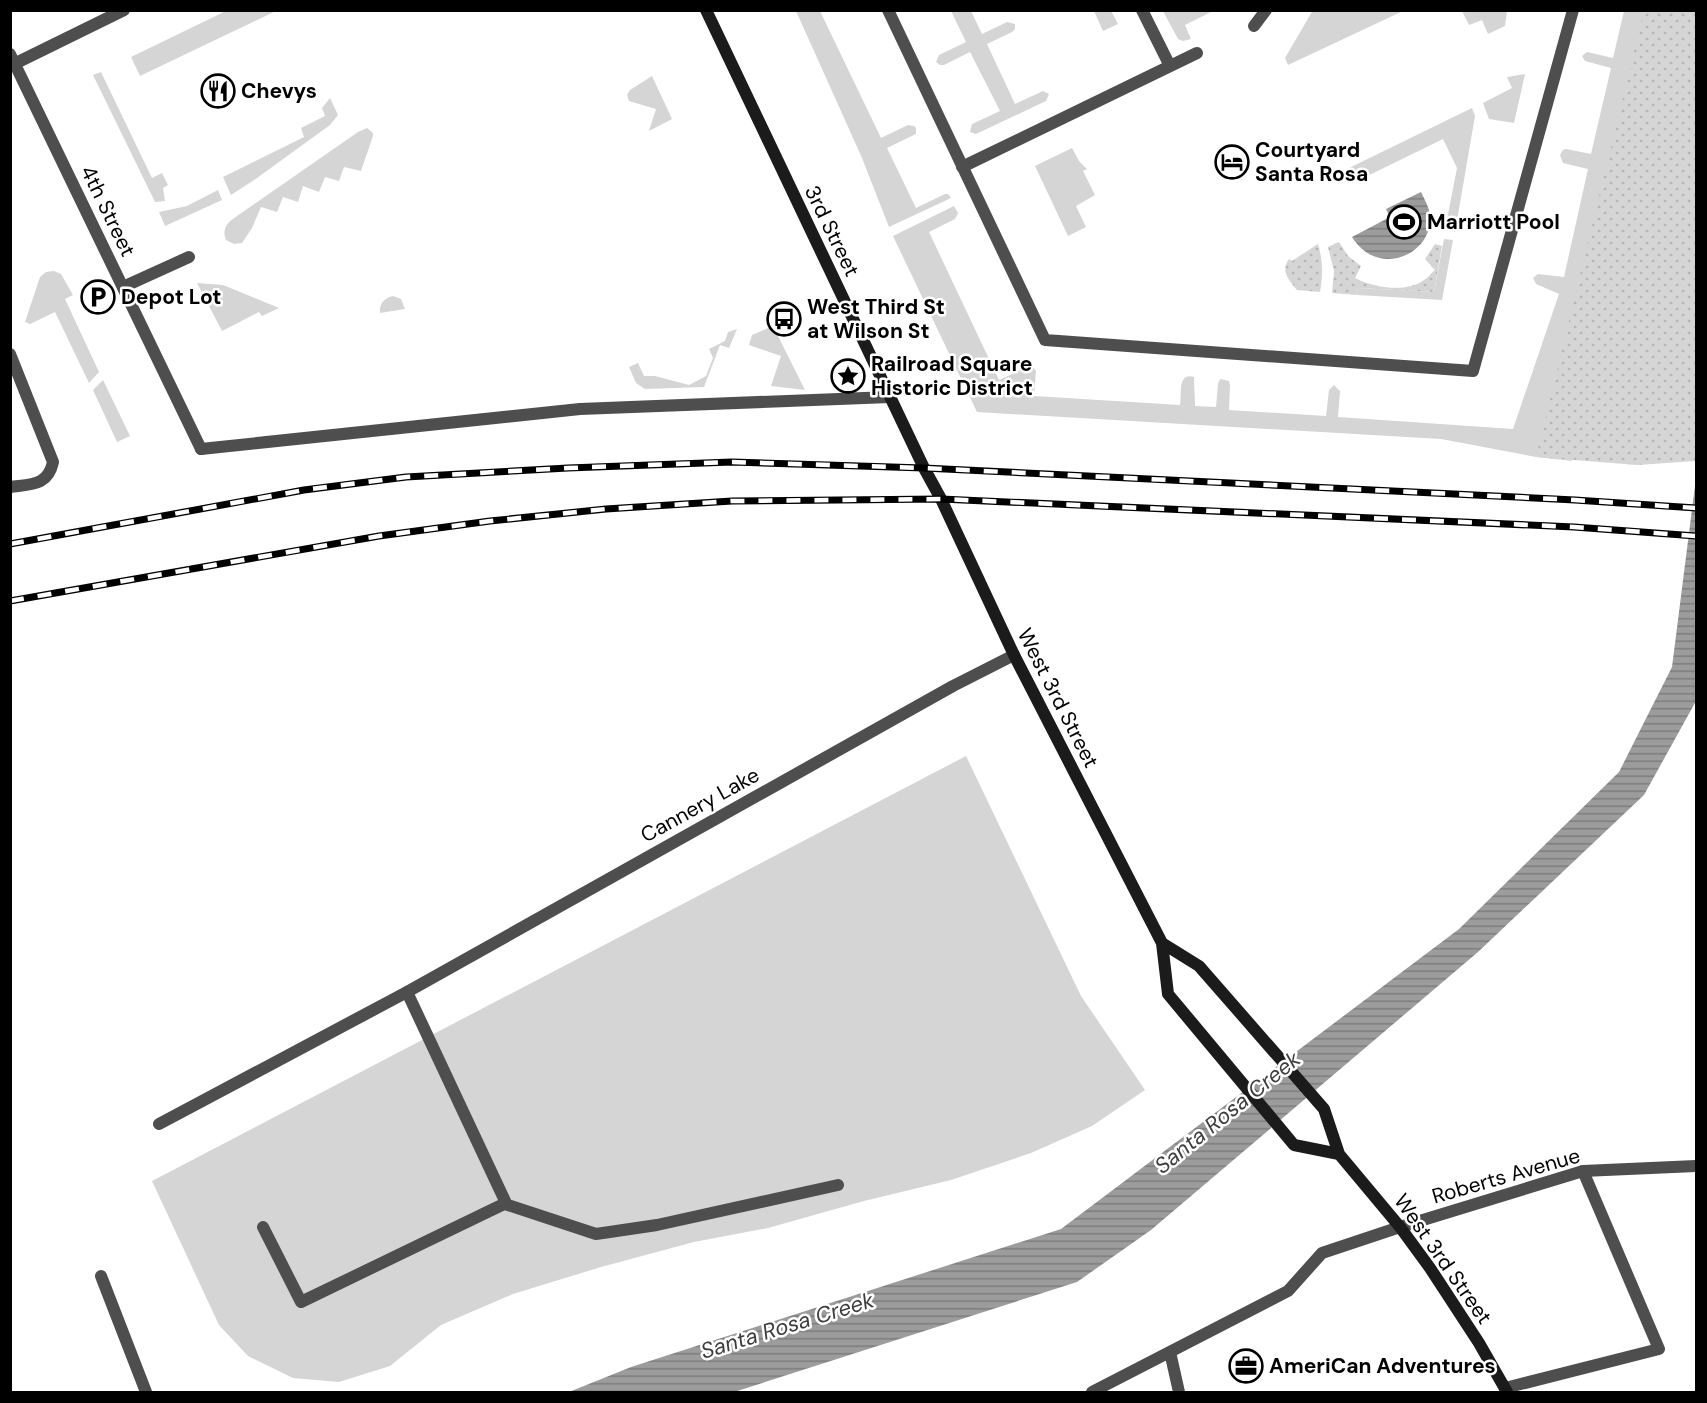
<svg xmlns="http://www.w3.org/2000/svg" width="1707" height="1403" font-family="'DM Sans',sans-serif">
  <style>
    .grass { fill: #d5d5d5 }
    .park { fill: url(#park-dots) }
    .water { fill: url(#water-rules) }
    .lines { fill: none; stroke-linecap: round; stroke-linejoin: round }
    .service { stroke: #4e4e4e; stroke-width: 12 }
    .minor { stroke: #4e4e4e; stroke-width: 12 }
    .secondary { stroke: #1b1b1b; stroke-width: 12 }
    .rail-casing { stroke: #000; stroke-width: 7 }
    .rail { stroke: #fff; stroke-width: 4.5; stroke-dasharray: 14; stroke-linecap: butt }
    .labels { text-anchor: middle; stroke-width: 5; stroke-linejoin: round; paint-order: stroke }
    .poi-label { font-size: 21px; font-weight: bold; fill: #000; stroke: #fff; text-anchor: start }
    .street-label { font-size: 21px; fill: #000; stroke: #fff }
    .water-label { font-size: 22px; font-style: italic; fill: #3d3d3d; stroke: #fff }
  </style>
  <defs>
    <pattern id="park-dots" width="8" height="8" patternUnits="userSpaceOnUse" patternTransform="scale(1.5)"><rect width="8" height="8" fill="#d5d5d5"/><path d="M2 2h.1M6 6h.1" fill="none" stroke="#b5b5b5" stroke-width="1.8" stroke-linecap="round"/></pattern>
    <pattern id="water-rules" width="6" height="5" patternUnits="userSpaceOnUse" patternTransform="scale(1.5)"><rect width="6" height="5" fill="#9c9c9c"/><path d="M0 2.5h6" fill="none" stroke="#7d7d7d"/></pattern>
  </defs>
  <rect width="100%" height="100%" fill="#fff"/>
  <path class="grass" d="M1313,10H1403V11L1288,65L1285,58Z
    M226,11H276L140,76L131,57Z
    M796,11H820L881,138L908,125L914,126L916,128V134L887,148L916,208L945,194H948L951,198L889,227L862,158Z
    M951,11H971L982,34L1007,22L1015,24V29L1012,32L987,44L1015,104L1043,91L1049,94L1046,101L976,134L970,132L972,124L1000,111L970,52L944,65H940L936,62L939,55L966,42Z
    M1094,11H1111L1118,24L1103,31Z
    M1163,11H1213L1185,25L1191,39L1183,41L1178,39Z
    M1462,11H1507L1505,26L1488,34L1482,20L1469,25Z
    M1624,11H1660L1572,461L1536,457L1441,439L977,412L893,236L954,206L958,213L955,219L929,232L999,380L1027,367H1033L1036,371L1034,396L1180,405C1182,395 1177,372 1194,377L1195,406L1216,407L1218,384L1220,379L1229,381L1230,385L1229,410L1326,416L1329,390L1334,385L1340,391L1338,417L1513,429L1559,294L1536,284L1533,278L1538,274L1564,277L1588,169L1563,163L1560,155L1563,150L1566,149L1591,154L1611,68L1585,61L1582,56L1587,52L1613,58Z
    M101,72L152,178L162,173L168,185L163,188L165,201L155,202L93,75Z
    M1525,74L1514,123L1489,119L1483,103L1512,88L1507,77Z
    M652,76L672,119L649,131L656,109L629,101L627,95L630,90Z
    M330,98L338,115L330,125L257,178L231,195L223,177L304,137L301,128L325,116L322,108Z
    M1472,108L1475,116L1455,232L1445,230L1457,168L1443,139L1353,183L1347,169Z
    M367,128L373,133V136L361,171L344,167L339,181L325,177L319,192L303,186L298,202L283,197L277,212L261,207L252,228L242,243L234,244L226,240C222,230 226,224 234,218L358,132Z
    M1072,148L1079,161L1087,169L1083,171L1095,195L1076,206L1086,227L1068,236L1035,166Z
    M218,190L222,200L165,226L159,212L187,206Z
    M1444,239L1453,240L1442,300L1357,295L1358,288L1434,292Z
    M54,271L61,274L73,295L65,299L99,372L89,383L55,312L30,324L25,322L40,277L46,272Z
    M197,283L223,285L279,308L262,316L259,312L222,331Z
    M393,296L401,299L405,309L380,313C379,304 384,298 393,296Z
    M773,326L805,390L771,386L781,356L749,345L752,335Z
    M737,329L729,348L720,345L704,387L645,389L636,383L629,367L638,363L644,376H655L689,385L706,376L713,358L709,349L725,341L728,332Z
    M103,380L130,436L117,442L93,390Z
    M966,756L1081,996L1145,1090L1092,1126L1031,1153L951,1180L864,1201L768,1228L694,1242L601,1267L513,1294L441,1325L390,1366L339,1382L293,1378L248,1356L219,1325L152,1181Z"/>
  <path class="park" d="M1644,11H1696V461L1637,465L1536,457Z
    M1339,242L1348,256L1361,266L1355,278C1373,288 1407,293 1424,280C1428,278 1431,273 1435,270L1425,259L1435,244L1442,246L1434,292L1358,288L1357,295L1332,293L1334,271L1328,247Z
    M1318,244C1323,261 1323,275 1320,292L1297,290C1289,280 1280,271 1289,259L1292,261Z"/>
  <path class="water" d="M1421,192C1424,198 1427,204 1429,210C1439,252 1379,281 1352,237L1390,217L1386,209Z
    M1696,478V701L1644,795L1478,952L1151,1230L1077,1282L734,1392H569L631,1367L1061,1229L1459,929L1619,772L1672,667Z"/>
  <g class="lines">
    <path class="service" d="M888,10L1045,340L1473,371L1573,10
      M1142,10L1170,66
      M1254,26L1266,10
      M962,167L1197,53
      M123,287L189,257
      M10,354L53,462C48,486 31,484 10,487
      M201,449L580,409L890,397
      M159,1124L407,992L506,1203L301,1302L263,1227
      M505,1204L596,1234L657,1225L838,1185
      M101,1276L146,1392
      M1170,1352L1179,1392
      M1505,1388L1659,1349L1583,1171
      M1092,1392L1288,1291L1322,1253L1400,1227"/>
    <path class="minor" d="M10,54L201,449
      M10,66L124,10
      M407,992L953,686L1014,655
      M1400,1227L1583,1171L1696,1166"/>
    <path class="secondary" d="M706,10L924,468L941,499L1014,655L1162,943L1168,994L1294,1145L1339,1154
      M1162,943L1199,966L1324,1109L1339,1154L1400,1227L1430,1268L1479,1343L1507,1392"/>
    <defs>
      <path id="rail" d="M10,544L304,490L406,477L568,468L732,462L924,468L1575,500L1696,508
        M10,601L379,536L490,521L606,509L732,501L941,499L1574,527L1696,536"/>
    </defs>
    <use href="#rail" class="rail-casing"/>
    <use href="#rail" class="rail"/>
  </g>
  <defs>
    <symbol id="restaurant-ring" viewBox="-11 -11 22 22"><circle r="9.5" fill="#fff" stroke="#000" stroke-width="1.5"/><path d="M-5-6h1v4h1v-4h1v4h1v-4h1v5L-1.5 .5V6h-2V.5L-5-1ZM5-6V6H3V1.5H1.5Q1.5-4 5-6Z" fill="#000"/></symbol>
    <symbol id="hotel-ring" viewBox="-11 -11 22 22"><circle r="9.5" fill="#fff" stroke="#000" stroke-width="1.5"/><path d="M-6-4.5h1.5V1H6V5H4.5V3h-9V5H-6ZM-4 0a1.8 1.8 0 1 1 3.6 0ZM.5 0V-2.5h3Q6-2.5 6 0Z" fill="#000"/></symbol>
    <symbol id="stadium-ring" viewBox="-11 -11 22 22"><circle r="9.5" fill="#fff" stroke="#000" stroke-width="1.5"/><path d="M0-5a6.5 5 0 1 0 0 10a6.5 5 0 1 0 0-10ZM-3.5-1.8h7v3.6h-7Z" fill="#000"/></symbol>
    <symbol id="parking-ring" viewBox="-11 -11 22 22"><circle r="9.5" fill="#fff" stroke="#000" stroke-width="1.5"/><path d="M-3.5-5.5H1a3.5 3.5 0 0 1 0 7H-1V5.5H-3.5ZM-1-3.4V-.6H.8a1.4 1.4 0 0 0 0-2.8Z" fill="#000"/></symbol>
    <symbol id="bus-ring" viewBox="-11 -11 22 22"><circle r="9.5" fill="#fff" stroke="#000" stroke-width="1.5"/><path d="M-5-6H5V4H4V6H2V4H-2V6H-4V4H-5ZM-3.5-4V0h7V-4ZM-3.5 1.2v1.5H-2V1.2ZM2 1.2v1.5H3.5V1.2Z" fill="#000"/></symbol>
    <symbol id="sight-ring" viewBox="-11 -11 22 22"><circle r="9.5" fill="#fff" stroke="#000" stroke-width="1.5"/><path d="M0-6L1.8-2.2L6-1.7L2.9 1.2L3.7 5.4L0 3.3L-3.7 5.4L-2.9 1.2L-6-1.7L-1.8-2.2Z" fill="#000"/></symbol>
    <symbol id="office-ring" viewBox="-11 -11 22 22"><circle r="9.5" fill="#fff" stroke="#000" stroke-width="1.5"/><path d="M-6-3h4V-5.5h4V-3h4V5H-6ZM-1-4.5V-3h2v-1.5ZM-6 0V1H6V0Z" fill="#000"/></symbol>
  </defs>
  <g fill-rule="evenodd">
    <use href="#restaurant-ring" x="199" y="72" width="38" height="38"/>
    <use href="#hotel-ring" x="1213" y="143" width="38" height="38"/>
    <use href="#stadium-ring" x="1385" y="203" width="38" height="38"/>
    <use href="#parking-ring" x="79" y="278" width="38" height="38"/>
    <use href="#bus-ring" x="765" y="300" width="38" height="38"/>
    <use href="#sight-ring" x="829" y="357" width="38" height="38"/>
    <use href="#office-ring" x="1227" y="1347" width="38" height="38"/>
  </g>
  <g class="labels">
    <g class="poi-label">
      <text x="241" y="98">Chevys</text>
      <text x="1255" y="157">Courtyard<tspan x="1255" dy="24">Santa Rosa</tspan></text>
      <text x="1427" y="229">Marriott Pool</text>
      <text x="121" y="304">Depot Lot</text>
      <text x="807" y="314">West Third St<tspan x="807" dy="24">at Wilson St</tspan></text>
      <text x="871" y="371">Railroad Square<tspan x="871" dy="24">Historic District</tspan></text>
      <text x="1269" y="1373">AmeriCan Adventures</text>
    </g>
    <g class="street-label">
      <text transform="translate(108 211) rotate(64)" y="7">4th Street</text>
      <text transform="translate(832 231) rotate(64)" y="7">3rd Street</text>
      <text transform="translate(1058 698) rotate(63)" y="7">West 3rd Street</text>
      <text transform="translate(700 805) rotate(-29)" y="7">Cannery Lake</text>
      <text transform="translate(1506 1176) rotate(-16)" y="7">Roberts Avenue</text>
      <text transform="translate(1443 1259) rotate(55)" y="7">West 3rd Street</text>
    </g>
    <g class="water-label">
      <text transform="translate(1227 1112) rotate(-39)" y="8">Santa Rosa Creek</text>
      <text transform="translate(787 1325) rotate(-17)" y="8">Santa Rosa Creek</text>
    </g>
  </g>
  <rect width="1707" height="1403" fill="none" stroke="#000000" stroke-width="24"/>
</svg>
